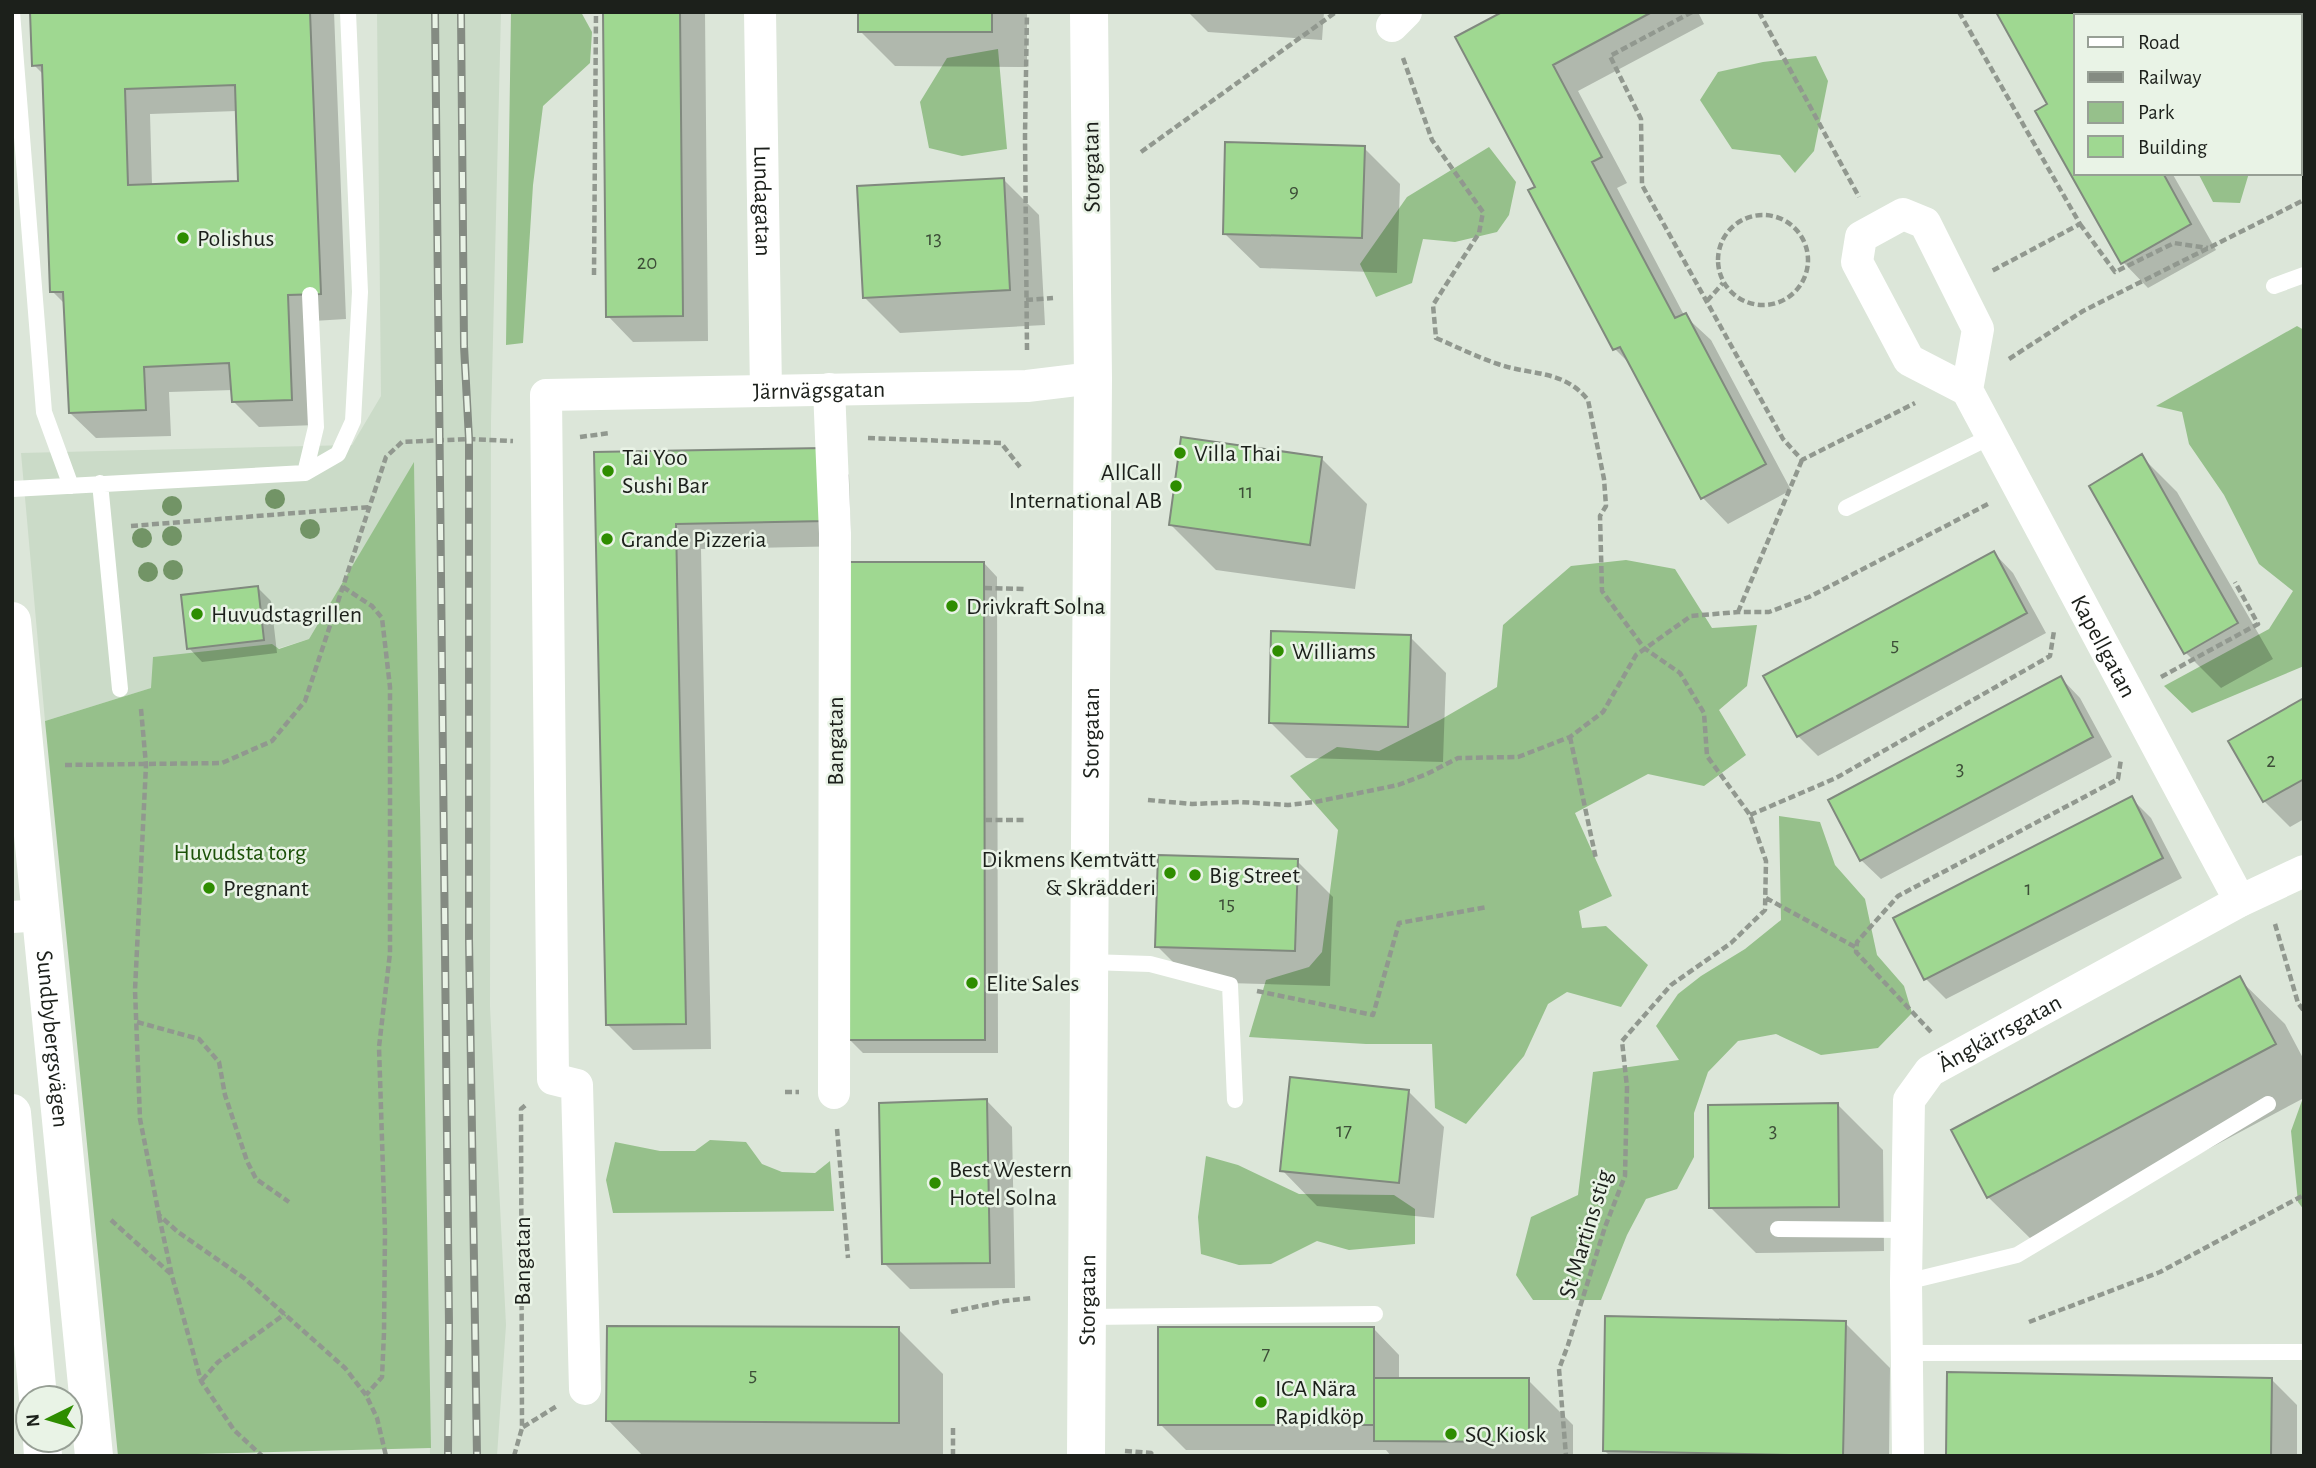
<svg xmlns="http://www.w3.org/2000/svg" width="2316" height="1468" font-family="'Alegreya Sans',sans-serif">
  <style>
    .built { fill: #cbdbc8 }
    .green { fill: #96c08b }
    .shadow { fill: #0003; fill-rule: evenodd }
    .building { fill: #9fd891; stroke: #80897e; stroke-width: 2; fill-rule: evenodd }
    .lines { fill: none; stroke-linecap: round; stroke-linejoin: round }
    .path { stroke: #91988f; stroke-width: 4.5; stroke-dasharray: 7 3.5; stroke-linecap: butt }
    .lane { stroke: #fff; stroke-width: 16 }
    .street { stroke: #fff; stroke-width: 32 }
    .secondary { stroke: #fff; stroke-width: 38 }
    .rail-casing { stroke: #848b82; stroke-width: 8 }
    .rail { stroke: #e9f3e6; stroke-width: 5; stroke-dasharray: 16; stroke-linecap: butt }
    .tree { fill: #729466 }
    .poi-dot { fill: #2e8d00; stroke: #e9f3e6; stroke-width: 2.5 }
    .labels { text-anchor: middle; stroke-width: 5; stroke-linejoin: round; paint-order: stroke }
    .number-label { font-size: 21px; fill: #3d4e38 }
    .street-label { font-size: 24px; fill: #1c201b; stroke: #e9f3e6 }
    .poi-label { font-size: 24px; fill: #1c201b; stroke: #e9f3e6; text-anchor: start }
    .park-label { font-size: 24px; fill: #1b5108; stroke: #e9f3e6 }
  </style>
  <rect width="100%" height="100%" fill="#dce6d9"/>
  <path class="built" d="M377,12H501L491,421L490,1007L506,1325L497,1456H430L414,463L309,639L45,721L21,453L352,445L381,396Z"/>
  <path class="green" d="M511,12H581L592,32L590,63L543,106L533,185L523,343L506,345Z
    M2113,12H2190L2192,16H2115Z
    M998,49L1007,149L962,156L929,148L920,102L947,58Z
    M1816,56L1828,81L1814,151L1795,173L1780,155L1732,149L1700,100L1718,72L1763,62Z
    M1489,147L1516,182L1509,215L1497,232L1455,242L1423,239L1412,283L1376,297L1360,264L1407,197Z
    M2198,173H2249L2240,203L2213,202Z
    M2297,326L2304,330V666L2192,713L2164,686L2269,629L2293,591L2259,564L2224,495L2189,444L2182,412L2156,406Z
    M414,462L431,1448L118,1456L45,721L151,688L153,657L272,644L279,649L309,639Z
    M1626,560L1675,569L1712,628L1757,625L1747,686L1719,710L1746,755L1704,786L1648,774L1575,813L1612,896L1579,911L1582,928L1606,926L1648,965L1621,1007L1567,992L1548,1004L1524,1056L1466,1124L1435,1108L1432,1044H1366L1249,1037L1266,980L1309,967L1322,952L1338,830L1290,776L1337,747L1379,751L1440,720L1497,687L1503,625L1571,566Z
    M1779,816L1820,822L1835,865L1865,899L1877,955L1904,986L1912,1013L1878,1048L1821,1055L1776,1034L1738,1041L1708,1072L1694,1113V1157L1677,1189L1646,1199L1627,1235L1601,1300H1533L1516,1275L1531,1217L1578,1195L1593,1072L1679,1060L1656,1026L1678,994L1701,976L1745,949L1781,920Z
    M2304,1095V1210L2298,1202L2291,1131Z
    M710,1140L746,1142L762,1164L782,1172L815,1173L830,1161L834,1211L613,1213L606,1180L615,1142L660,1151H695Z
    M1206,1156L1238,1165L1299,1194L1394,1195L1415,1209V1244L1349,1250L1317,1241L1271,1264L1239,1265L1201,1254L1198,1217Z"/>
  <path class="shadow" d="M31,12H334L346,319L313,321L317,425L259,427L233,401V390L169,392L171,436L96,438L70,413L66,305L52,291L44,75L34,65ZM237,111L240,182L152,185L150,114Z
    M605,12H705L708,341L633,342L608,316Z
    M860,12H1027V67L895,66L860,31Z
    M1188,12H1324L1322,40L1208,32Z
    M1506,12H1698L1704,24L1578,91L1627,183L1617,188L1684,315L1711,340L1791,490L1728,524L1703,498L1634,368L1615,349L1538,188Z
    M1998,12H2100L2102,16H2076V173H2172L2216,250L2148,288L2123,262L2037,112L2049,104Z
    M1364,148L1400,184L1397,273L1260,268L1224,233Z
    M1004,180L1039,215L1045,325L900,333L865,298Z
    M823,449L849,475L851,546L701,549L711,1049L633,1050L607,1024L595,454Z
    M2142,457L2177,492L2273,659L2221,688L2186,653Z
    M1321,458L1367,504L1355,589L1216,570L1171,525Z
    M1994,553L2013,573L2046,633L1818,756L1798,736Z
    M984,563L997,577L998,1053H863L850,1040Z
    M258,588L271,601L277,653L202,662L189,648Z
    M1410,637L1446,673L1443,762L1306,758L1270,722Z
    M2061,678L2080,698L2112,757L1881,879L1861,860Z
    M2304,700V819L2290,827L2264,801Z
    M2131,798L2151,818L2182,878L1946,999L1926,979L1895,918Z
    M1297,861L1333,897L1330,986L1193,982L1157,946Z
    M2239,979L2285,1024L2304,1060V1098L2034,1242L1988,1197Z
    M1408,1091L1444,1127L1434,1218L1317,1206L1282,1170Z
    M987,1101L1012,1127L1015,1288L910,1289L884,1263Z
    M1838,1105L1883,1150L1884,1251L1756,1253L1711,1208Z
    M1845,1323L1890,1368L1889,1456H1610L1604,1450Z
    M898,1329L943,1374V1456H643L608,1420Z
    M1374,1329L1399,1355V1380H1528L1573,1425V1456H1391L1386,1450H1186L1160,1424Z
    M2272,1380L2297,1405V1456H1948Z"/>
  <path class="building" d="M30,12H310L321,294L288,295L292,400L232,402L229,363L144,367L146,410L69,413L63,292H50L42,65L32,66ZM235,85L238,181L128,185L125,89Z
    M603,12H680L683,316L606,317Z
    M858,12H992V32H858Z
    M1502,12H1652L1553,65L1602,157L1592,162L1675,318L1686,313L1766,464L1701,499L1620,347L1613,350L1528,190L1535,187L1455,37Z
    M1996,12H2091L2093,16H2076V173H2163L2191,224L2121,264L2035,111L2047,104Z
    M1225,142L1365,146L1362,238L1223,234Z
    M1004,178L1010,290L863,298L857,186Z
    M1181,437L1322,457L1310,545L1169,525Z
    M824,448L826,521L676,524L686,1024L606,1025L594,452Z
    M2142,454L2238,623L2184,654L2089,486Z
    M1994,551L2027,613L1797,737L1763,676Z
    M848,562H984L985,1040H848Z
    M258,586L264,640L187,649L181,595Z
    M1271,631L1411,635L1408,727L1269,723Z
    M2061,676L2093,737L1860,861L1828,800Z
    M2304,698V779L2263,802L2228,741Z
    M2132,796L2163,858L1924,980L1893,918Z
    M1158,855L1298,859L1295,951L1155,947Z
    M2240,976L2276,1044L1987,1198L1951,1130Z
    M1290,1077L1409,1090L1399,1183L1280,1171Z
    M987,1099L990,1263L882,1264L879,1103Z
    M1838,1103L1839,1207L1709,1208L1708,1105Z
    M1605,1316L1846,1321L1843,1456L1603,1451Z
    M607,1326L899,1327V1423L606,1421Z
    M1158,1327H1374V1425H1158Z
    M1947,1372L2272,1378L2271,1456H1946Z
    M1374,1378H1529V1442L1374,1441Z"/>
  <g class="lines">
    <path class="path" d="M1692,12L1610,56L1641,119L1642,185L1783,439L1802,460L1915,403
      M1759,12L1859,197
      M1959,12L2080,224L1990,272
      M1403,58L1432,140L1483,212L1479,233L1433,305L1436,338C1457,347 1477,357 1498,364C1532,376 1563,369 1588,400L1604,479L1606,506L1600,516L1602,591L1644,648L1680,673L1704,713L1707,756L1750,815L1766,861L1765,910L1731,943L1671,985L1622,1041L1627,1087L1625,1176L1605,1227L1568,1345L1559,1369L1566,1456
      M1141,152L1336,12
      M1718 260a45 45 0 1 1 90 0a45 45 0 1 1-90 0Z
      M2080,224L2115,272L2174,243L2208,248
      M594,275L596,12
      M1026,300L1053,298
      M1707,301L1723,283
      M1027,350L1025,136L1027,12
      M2009,359L2083,311L2304,200
      M580,437L610,433
      M868,438L1001,443L1020,467
      M131,526L371,507
      M343,587L372,606L382,618L390,687V953L379,1047L385,1232L384,1333L382,1377L366,1395
      M985,588L1025,589
      M1738,612L1802,460
      M2161,677L2258,624L2235,582
      M141,709L146,765L135,990L140,1119L159,1215L178,1232L244,1278L345,1368L366,1395L377,1418L386,1456
      M1570,737L1596,859
      M65,765L222,763L272,741L305,701L386,457L402,442L469,439L513,441
      M1148,800L1192,804L1240,802L1288,805L1315,802L1398,785L1427,774L1458,758L1518,757L1570,737L1603,712L1636,655L1691,616L1738,612H1769L1809,597L1988,504
      M1750,815L1836,778L2050,656L2054,631
      M985,820H1026
      M1766,898L1857,948
      M2275,924L2298,1003L2304,1011
      M985,983L1029,981
      M1257,991L1373,1015L1399,923L1487,907
      M137,1022L199,1039L219,1062L225,1095L247,1161L256,1179L289,1202
      M1931,1032L1856,952L1857,942L1898,896L2118,779L2121,759
      M785,1092H799
      M837,1129L848,1258
      M159,1216L172,1276L201,1381L234,1430L262,1456
      M111,1220L172,1275
      M951,1312L1004,1301L1032,1298
      M2029,1322L2160,1272L2304,1195
      M202,1380L218,1362L285,1314
      M523,1427L557,1406
      M1125,1451L1151,1453L1153,1456
      M514,1456L522,1428L521,1109L527,1104
      M953,1456V1428"/>
    <path class="lane" d="M12,12L44,412L71,486
      M2274,286L2304,275
      M305,473L316,427L310,295
      M100,483L120,689
      M12,489L305,473L338,454L353,421L360,292L348,12
      M1846,508L1992,436
      M1090,962L1150,964L1230,985L1235,1100
      M1778,1229L1907,1230
      M1906,1282L2017,1255L2268,1104
      M1087,1317L1375,1314
      M1906,1353L2304,1352"/>
    <g class="street">
      <path id="s1" d="M760,12L766,391"/>
      <path d="M2251,12L2253,16"/>
      <path d="M1392,26L1406,12"/>
      <path d="M2300,131L2304,142"/>
      <path d="M829,389L835,533L834,1093"/>
      <path id="s2" d="M1967,390L1978,329L1925,223L1903,214L1861,237L1857,262L1909,360L1967,390L2240,901"/>
      <path d="M12,917L42,915"/>
      <path id="s3" d="M585,1389L577,1085L553,1079L546,395L1027,386L1093,378"/>
      <path id="s4" d="M1908,1456L1906,1282L1909,1100L1930,1071L2240,901L2304,871"/>
    </g>
    <g class="secondary">
      <path id="s5" d="M12,621L94,1456"/>
      <path d="M12,1113L38,1398"/>
      <path d="M42,1440L43,1456"/>
      <path id="s6" d="M1086,1456L1093,378L1089,12"/>
    </g>
    <defs>
      <path id="rail" d="M435,12L449,1326L448,1456
        M461,12L464,346L469,439V939L477,1456"/>
    </defs>
    <use href="#rail" class="rail-casing"/>
    <use href="#rail" class="rail"/>
  </g>
  <g class="tree">
    <circle cx="275" cy="499" r="10"/>
    <circle cx="172" cy="506" r="10"/>
    <circle cx="310" cy="529" r="10"/>
    <circle cx="172" cy="536" r="10"/>
    <circle cx="142" cy="538" r="10"/>
    <circle cx="173" cy="570" r="10"/>
    <circle cx="148" cy="572" r="10"/>
  </g>
  <g class="poi-dot">
    <circle cx="183" cy="238" r="7"/>
    <circle cx="1180" cy="453" r="7"/>
    <circle cx="608" cy="471" r="7"/>
    <circle cx="1176" cy="486" r="7"/>
    <circle cx="607" cy="539" r="7"/>
    <circle cx="952" cy="606" r="7"/>
    <circle cx="197" cy="614" r="7"/>
    <circle cx="1278" cy="651" r="7"/>
    <circle cx="1170" cy="873" r="7"/>
    <circle cx="1195" cy="875" r="7"/>
    <circle cx="209" cy="888" r="7"/>
    <circle cx="972" cy="983" r="7"/>
    <circle cx="935" cy="1183" r="7"/>
    <circle cx="1261" cy="1402" r="7"/>
    <circle cx="1451" cy="1434" r="7"/>
  </g>
  <g class="labels">
    <g class="number-label">
      <text x="1294" y="197">9</text>
      <text x="934" y="245">13</text>
      <text x="647" y="269">20</text>
      <text x="1246" y="498">11</text>
      <text x="1895" y="651">5</text>
      <text x="2271" y="767">2</text>
      <text x="1960" y="775">3</text>
      <text x="2028" y="895">1</text>
      <text x="1227" y="910">15</text>
      <text x="1344" y="1137">17</text>
      <text x="1773" y="1137">3</text>
      <text x="1266" y="1360">7</text>
      <text x="753" y="1381">5</text>
    </g>
    <g class="street-label">
      <text transform="translate(1091 167) rotate(-91)" y="8">Storgatan</text>
      <text dy="8" stroke="none"><textPath href="#s1" startOffset="189">Lundagatan</textPath></text>
      <text dy="8" stroke="none"><textPath href="#s3" startOffset="1286">Järnvägsgatan</textPath></text>
      <text dy="8" stroke="none"><textPath href="#s2" startOffset="744">Kapellgatan</textPath></text>
      <text dy="8" stroke="none"><textPath href="#s6" startOffset="723">Storgatan</textPath></text>
      <text transform="translate(835 741) rotate(-90)" y="8">Bangatan</text>
      <text dy="8" stroke="none"><textPath href="#s4" startOffset="471">Ängkärrsgatan</textPath></text>
      <text dy="8" stroke="none"><textPath href="#s5" startOffset="420">Sundbybergsvägen</textPath></text>
      <text transform="translate(1585 1234) rotate(-73)" y="8">St Martins stig</text>
      <text transform="translate(522 1261) rotate(-90)" y="8">Bangatan</text>
      <text dy="8" stroke="none"><textPath href="#s6" startOffset="156">Storgatan</textPath></text>
    </g>
    <g class="poi-label">
      <text x="197" y="246">Polishus</text>
      <text x="1194" y="461">Villa Thai</text>
      <text x="622" y="465">Tai Yoo<tspan x="622" dy="28">Sushi Bar</tspan></text>
      <text x="1162" y="480" text-anchor="end">AllCall<tspan x="1162" dy="28">International AB</tspan></text>
      <text x="621" y="547">Grande Pizzeria</text>
      <text x="966" y="614">Drivkraft Solna</text>
      <text x="211" y="622">Huvudstagrillen</text>
      <text x="1292" y="659">Williams</text>
      <text x="1156" y="867" text-anchor="end">Dikmens Kemtvätt<tspan x="1156" dy="28">&amp; Skrädderi</tspan></text>
      <text x="1209" y="883">Big Street</text>
      <text x="223" y="896">Pregnant</text>
      <text x="986" y="991">Elite Sales</text>
      <text x="949" y="1177">Best Western<tspan x="949" dy="28">Hotel Solna</tspan></text>
      <text x="1275" y="1396">ICA Nära<tspan x="1275" dy="28">Rapidköp</tspan></text>
      <text x="1465" y="1442">SQ Kiosk</text>
    </g>
    <g class="park-label">
      <text x="240" y="860">Huvudsta torg</text>
    </g>
  </g>
  <rect width="2316" height="1468" fill="none" stroke="#1c201b" stroke-width="28"/>
  <rect x="2074" y="14" width="228" height="161" fill="#e9f3e6" stroke="#979f95" stroke-width="2"/>
  <rect x="2088" y="37" width="35" height="10" fill="#ffffff" stroke="#979f95" stroke-width="2"/>
  <text x="2138" y="49" font-size="21" fill="#1c201b">Road</text>
  <rect x="2088" y="72" width="35" height="10" fill="#848b82" stroke="#979f95" stroke-width="2"/>
  <text x="2138" y="84" font-size="21" fill="#1c201b">Railway</text>
  <rect x="2088" y="102" width="35" height="21" fill="#96c08b" stroke="#979f95" stroke-width="2"/>
  <text x="2138" y="119" font-size="21" fill="#1c201b">Park</text>
  <rect x="2088" y="136" width="35" height="21" fill="#9fd891" stroke="#979f95" stroke-width="2"/>
  <text x="2138" y="154" font-size="21" fill="#1c201b">Building</text>
  <g transform="translate(49 1419) rotate(265)"><circle r="33" fill="#e9f3e6" stroke="#979f95" stroke-width="2"/>
  <path d="M0-5L12 26L0 18L-12 26Z" fill="#2e8d00"/>
  <text y="-10" font-size="19" font-weight="bold" text-anchor="middle" fill="#1c201b">N</text>
  </g>
</svg>
